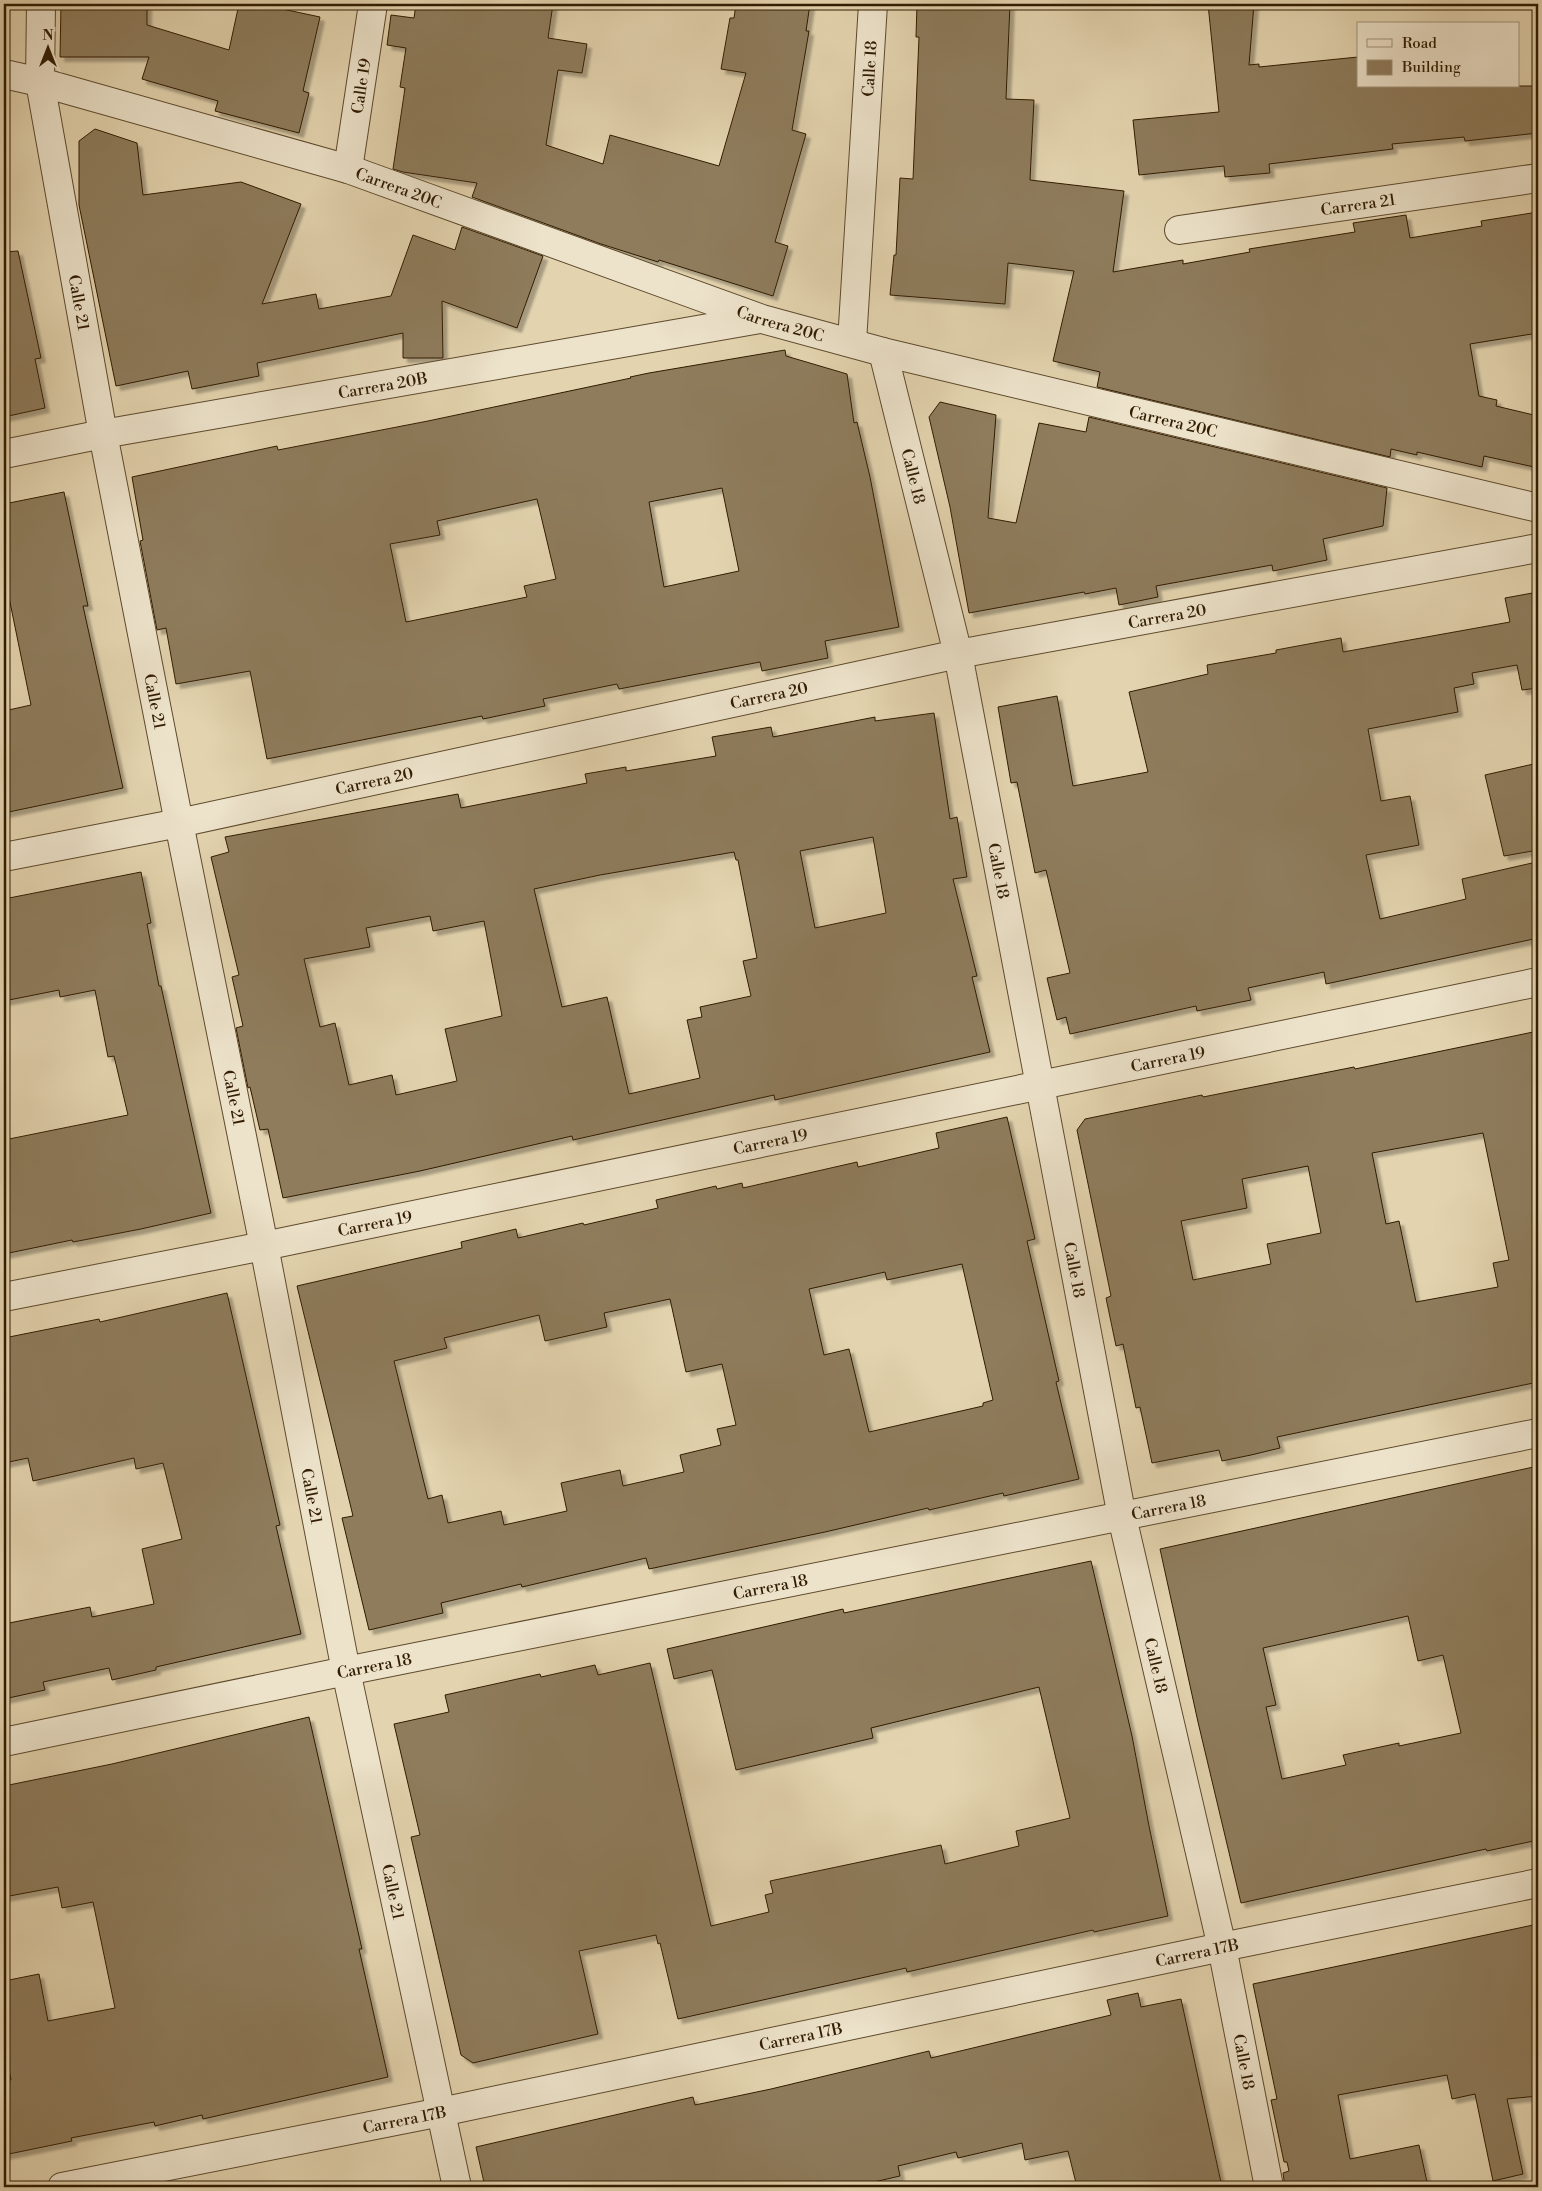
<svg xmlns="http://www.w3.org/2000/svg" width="1542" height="2191" font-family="'Libre Bodoni',serif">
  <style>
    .building { fill: #8e7c5c; stroke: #311c02; fill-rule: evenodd; filter: url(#shadow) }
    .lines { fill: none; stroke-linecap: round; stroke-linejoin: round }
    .minor-casing { stroke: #5e4a2d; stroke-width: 30 }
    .minor { stroke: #ede3cb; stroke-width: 28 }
    .labels { text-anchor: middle; stroke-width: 4; stroke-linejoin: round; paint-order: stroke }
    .street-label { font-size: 16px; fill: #311c02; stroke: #ede3cb }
  </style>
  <defs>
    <filter id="shadow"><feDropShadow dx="4.5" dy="4.5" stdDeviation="1" flood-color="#0004"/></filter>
  </defs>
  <rect width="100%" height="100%" fill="#e3d4af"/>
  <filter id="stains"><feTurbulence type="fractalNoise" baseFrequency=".004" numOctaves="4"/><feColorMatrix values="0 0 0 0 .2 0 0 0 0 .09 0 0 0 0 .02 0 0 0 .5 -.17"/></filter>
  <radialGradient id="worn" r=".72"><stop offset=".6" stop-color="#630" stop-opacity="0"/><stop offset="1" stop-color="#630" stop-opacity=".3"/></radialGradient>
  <path class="building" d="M61,4H147V25L229,50L239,4H259L320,17L303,91L309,93L299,133L215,111L218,101L142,79L149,57H60Z
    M416,4H553L548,38L587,44L582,73L558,70L546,145L603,164L610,135L719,166L746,73L721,69L730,18H734L736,4H810L806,31H809L792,130L806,134L775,242L788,246L773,296L659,260L658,262L601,244L472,197L477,183L403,172L393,169L405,88L400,87L406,48L387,45L391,15L414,18Z
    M917,4H1010L1006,99L1034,100L1030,180L1124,191L1113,272L1183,260V264L1250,252L1249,249L1355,232L1353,223L1406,215L1410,238L1482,226L1481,221L1538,212V333L1470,344L1479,396L1497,400L1496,406L1538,416V451L1534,467L1484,456L1482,467L1417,452V455L1391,449L1390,457L1097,387L1100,372L1053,361L1074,271L1008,263L1005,304L890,295L894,255H896L900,178L913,179L919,37H916Z
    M1208,4H1254L1249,65L1259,64V67L1358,57V86H1538V133L1465,141L1464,137L1392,144L1393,149L1269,164L1270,173L1225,177L1224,166L1139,175L1133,120L1219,112Z
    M95,129L137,143L143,195L241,182L301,204L262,304L316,294L319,309L391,296L413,235L455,250L462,227L543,256L517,328L442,301L443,358H403V333L257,363L259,376L192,389L188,371L116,386L79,205V141Z
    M18,251L41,358L35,359L45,408L4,417V252Z
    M785,350L786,356L847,374L854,423L857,422L870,477L899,627L825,641L828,658L762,671L760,662L619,689L617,684L543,699L545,706L483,719L482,716L267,759L250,671L176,684L166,628L157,630L140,541L143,540L132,477L277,446L278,450L428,421L631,378L630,377L649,373ZM722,488L739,571L664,587L649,502ZM537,499L556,579L524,586L527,597L406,622L390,544L440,535L437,521Z
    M940,402L996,415L988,518L1016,523L1039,423L1086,432L1089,417L1387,488L1383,526L1323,539L1327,560L1273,571L1272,565L1156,586L1158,597L1119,605L1116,588L1085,594L1084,592L969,613L950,507L929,417Z
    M64,492L88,606H83L123,788L4,813V711L31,705L4,573V504Z
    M1538,592V688L1522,690L1517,665L1472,673L1474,684L1454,688L1458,712L1368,729L1381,801L1410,796L1419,845L1366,855L1380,919L1466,899L1462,879L1532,863L1538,891V938L1326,984L1324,972L1248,988L1251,1000L1197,1011L1196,1006L1070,1034L1066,1017L1057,1020L1047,978L1070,973L1046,870L1035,873L1017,782L1011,783L998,707L1057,696L1073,786L1148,772L1129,692L1208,674L1207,665L1276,653V650L1341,638L1343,652L1510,622L1505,598Z
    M934,713L950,819L957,817L967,877L953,879L977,976L972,977L990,1052L775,1100L774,1095L573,1140L572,1136L420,1171L283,1198L268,1129L260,1130L250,1087L248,1088L236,1028L243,1026L232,977L239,975L211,857L229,852L225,837L458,794L461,808L587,783L585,774L626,767V771L716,756L712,737L771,727L773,737L875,717V721ZM873,837L886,913L815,928L800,851ZM734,852L736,860H738L757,958L743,961L751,996L700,1007L702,1017L687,1020L700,1078L629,1094L607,997L562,1007L534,889L600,875ZM430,916L433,931L484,921L502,1016L445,1029L457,1081L396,1095L392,1075L349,1085L335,1023L320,1027L304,959L370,947L366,928Z
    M1538,763V850L1504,856L1485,775Z
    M141,872L151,923L147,924L159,986H161L211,1213L141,1229L73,1242L72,1240L4,1254V1140L128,1115L114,1056L108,1057L95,990L60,997L59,990L4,1001V899Z
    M1538,1031V1382L1277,1437L1280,1448L1251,1455L1222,1461L1219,1450L1152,1463L1140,1407L1136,1408L1123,1344L1116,1346L1106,1298L1111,1296L1077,1130L1085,1119L1202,1095L1203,1097L1354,1067L1355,1069ZM1483,1133L1509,1260L1493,1263L1498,1287L1416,1302L1399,1221L1386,1224L1372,1153ZM1308,1166L1321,1233L1267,1244L1271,1264L1193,1280L1181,1221L1247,1208L1242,1179Z
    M1007,1117L1035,1239L1027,1241L1059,1381L1056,1382L1079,1479L1004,1496L1003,1493L929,1510L928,1508L825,1532L649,1569L646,1558L522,1587L521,1584L441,1603L443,1613L369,1630L342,1518L353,1516L297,1286L462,1248L461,1242L516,1229L518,1238L583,1223L584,1225L658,1208L656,1200L716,1186L717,1189L742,1183L743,1188L857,1162L858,1167L939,1148L936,1133ZM962,1264L993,1400L983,1403V1406L869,1432L849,1349L824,1355L809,1289L885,1272L887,1280ZM670,1299L686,1372L722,1364L736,1425L717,1429L721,1445L680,1455L684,1472L623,1486L620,1470L561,1483L567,1511L504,1525L501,1511L448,1523L442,1495L428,1499L394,1361L447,1348L444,1338L539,1315L545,1341L607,1327L604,1313Z
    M227,1293L280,1525L276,1526L301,1634L156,1667V1670L112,1680L109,1668L43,1682L45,1690L4,1699V1624L90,1607L92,1617L154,1604L142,1549L182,1539L163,1463L136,1469L134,1458L33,1481L28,1458L4,1463V1338L99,1319L100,1322Z
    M1538,1466V1840L1487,1851L1486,1849L1241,1903L1198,1722L1160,1549ZM1408,1616L1418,1661L1443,1655L1461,1733L1399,1746V1743L1343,1755L1346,1765L1282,1779L1266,1707L1276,1705L1263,1648Z
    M1091,1561L1132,1736L1149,1826L1168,1916L1094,1932L1093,1930L907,1972L906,1968L678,2019L660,1943L658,1944L656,1935L579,1951L598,2034L473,2063L461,2055L411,1837L420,1835L394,1724L449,1712L445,1695L540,1674L541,1677L595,1665L598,1675L650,1663L711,1926L769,1912L765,1895L773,1893L770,1881L941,1845L945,1864L1019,1846L1016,1831L1070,1818L1039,1687L871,1728L873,1738L736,1770L712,1670L674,1679L667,1649L843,1609L844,1613Z
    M309,1717L362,1949H359L388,2077L203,2119L202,2115L155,2126L154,2122L71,2138L72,2141L4,2155V2081L11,2080L4,2046V1981L39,1974L48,2021L115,2008L93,1902L62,1908L58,1887L4,1897V1786L112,1764Z
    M1538,1924V2096L1507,2099L1523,2174L1493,2181L1475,2094L1452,2099L1447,2075L1338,2095L1350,2159L1419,2145L1428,2187H1285L1283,2173L1289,2171L1287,2162H1284L1271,2100L1277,2099L1253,1984Z
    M1138,1993L1141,2007L1181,1999L1222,2187H1077L1068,2151L1025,2160L1022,2143L958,2158L956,2152L898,2166L900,2176L852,2187H485L476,2147L693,2097L695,2105L771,2089L929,2051L931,2058L1111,2015L1107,2000Z"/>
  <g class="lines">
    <defs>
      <g id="minor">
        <path id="s1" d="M41,4L40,82L103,434L179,823L264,1246L346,1671L457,2187"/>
        <path id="s2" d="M4,74L40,82L348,169L762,319L883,352L1538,508"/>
        <path id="s3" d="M348,169L373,4"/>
        <path id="s4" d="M1179,230L1538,178"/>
        <path id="s5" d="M852,342L873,4"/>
        <path id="s6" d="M883,352L958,654L1122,1517L1222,1947L1269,2187"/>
        <path id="s7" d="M4,454L103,434L760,319"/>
        <path id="s8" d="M4,857L179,823L958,654L1538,548"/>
        <path id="s9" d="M4,1297L264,1246L1538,982"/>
        <path id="s10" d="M4,1742L346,1671L1538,1433"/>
        <path id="s11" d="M62,2187L441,2112L1222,1947L1538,1883"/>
      </g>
    </defs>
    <use href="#minor" class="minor-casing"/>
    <use href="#minor" class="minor"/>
  </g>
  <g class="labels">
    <g class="street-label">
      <text dy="6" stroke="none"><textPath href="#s5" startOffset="274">Calle 18</textPath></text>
      <text dy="6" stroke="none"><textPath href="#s3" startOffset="84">Calle 19</textPath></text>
      <text dy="6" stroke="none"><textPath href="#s2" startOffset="411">Carrera 20C</textPath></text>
      <text dy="6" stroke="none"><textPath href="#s4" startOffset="181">Carrera 21</textPath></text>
      <text dy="6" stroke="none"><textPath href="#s1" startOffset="302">Calle 21</textPath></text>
      <text dy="6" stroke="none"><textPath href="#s2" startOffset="816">Carrera 20C</textPath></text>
      <text dy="6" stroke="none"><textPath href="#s7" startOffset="385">Carrera 20B</textPath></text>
      <text dy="6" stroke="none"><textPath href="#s2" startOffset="1221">Carrera 20C</textPath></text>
      <text dy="6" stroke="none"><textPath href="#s6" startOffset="128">Calle 18</textPath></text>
      <text dy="6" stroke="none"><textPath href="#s8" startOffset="1188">Carrera 20</textPath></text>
      <text dy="6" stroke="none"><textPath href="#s8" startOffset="782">Carrera 20</textPath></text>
      <text dy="6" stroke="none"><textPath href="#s1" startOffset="708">Calle 21</textPath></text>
      <text dy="6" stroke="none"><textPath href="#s8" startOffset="378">Carrera 20</textPath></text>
      <text dy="6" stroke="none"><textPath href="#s6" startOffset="532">Calle 18</textPath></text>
      <text dy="6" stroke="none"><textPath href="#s9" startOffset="1188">Carrera 19</textPath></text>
      <text dy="6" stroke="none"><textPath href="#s1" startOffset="1112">Calle 21</textPath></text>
      <text dy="6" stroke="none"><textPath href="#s9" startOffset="782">Carrera 19</textPath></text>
      <text dy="6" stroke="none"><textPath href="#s9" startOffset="378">Carrera 19</textPath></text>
      <text dy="6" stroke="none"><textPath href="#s6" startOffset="938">Calle 18</textPath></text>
      <text dy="6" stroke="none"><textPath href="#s1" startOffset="1518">Calle 21</textPath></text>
      <text dy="6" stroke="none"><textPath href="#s10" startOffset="1188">Carrera 18</textPath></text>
      <text dy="6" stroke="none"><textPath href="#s10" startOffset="782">Carrera 18</textPath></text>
      <text dy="6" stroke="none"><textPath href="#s10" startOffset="378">Carrera 18</textPath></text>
      <text dy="6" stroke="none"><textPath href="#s6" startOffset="1342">Calle 18</textPath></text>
      <text dy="6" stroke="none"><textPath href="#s1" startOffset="1922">Calle 21</textPath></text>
      <text dy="6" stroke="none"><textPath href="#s11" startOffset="1159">Carrera 17B</textPath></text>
      <text dy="6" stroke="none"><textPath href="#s11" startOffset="754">Carrera 17B</textPath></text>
      <text dy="6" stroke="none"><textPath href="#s6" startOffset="1748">Calle 18</textPath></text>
      <text dy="6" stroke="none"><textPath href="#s11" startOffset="349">Carrera 17B</textPath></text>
    </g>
  </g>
  <rect width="1542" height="2191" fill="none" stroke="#e3d4af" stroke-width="20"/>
  <rect x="5" y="5" width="1532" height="2181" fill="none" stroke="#311c02" stroke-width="2.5"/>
  <rect x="10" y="10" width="1522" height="2171" fill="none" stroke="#311c02"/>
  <rect x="1357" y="22" width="162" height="65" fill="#ede3cb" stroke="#a2937b"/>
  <rect x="1367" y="39" width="25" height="8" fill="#ede3cb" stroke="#a2937b"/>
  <text x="1402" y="48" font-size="15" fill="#311c02">Road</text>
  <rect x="1367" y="60" width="25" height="15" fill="#8e7c5c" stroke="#a2937b"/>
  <text x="1402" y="72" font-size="15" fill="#311c02">Building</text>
  <g transform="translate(48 48)" stroke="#ede3cb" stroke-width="4" paint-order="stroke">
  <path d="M0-4L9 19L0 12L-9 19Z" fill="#311c02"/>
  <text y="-8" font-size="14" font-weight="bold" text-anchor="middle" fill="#311c02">N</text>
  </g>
  <rect width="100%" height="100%" filter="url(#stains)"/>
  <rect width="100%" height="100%" fill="url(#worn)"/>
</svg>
